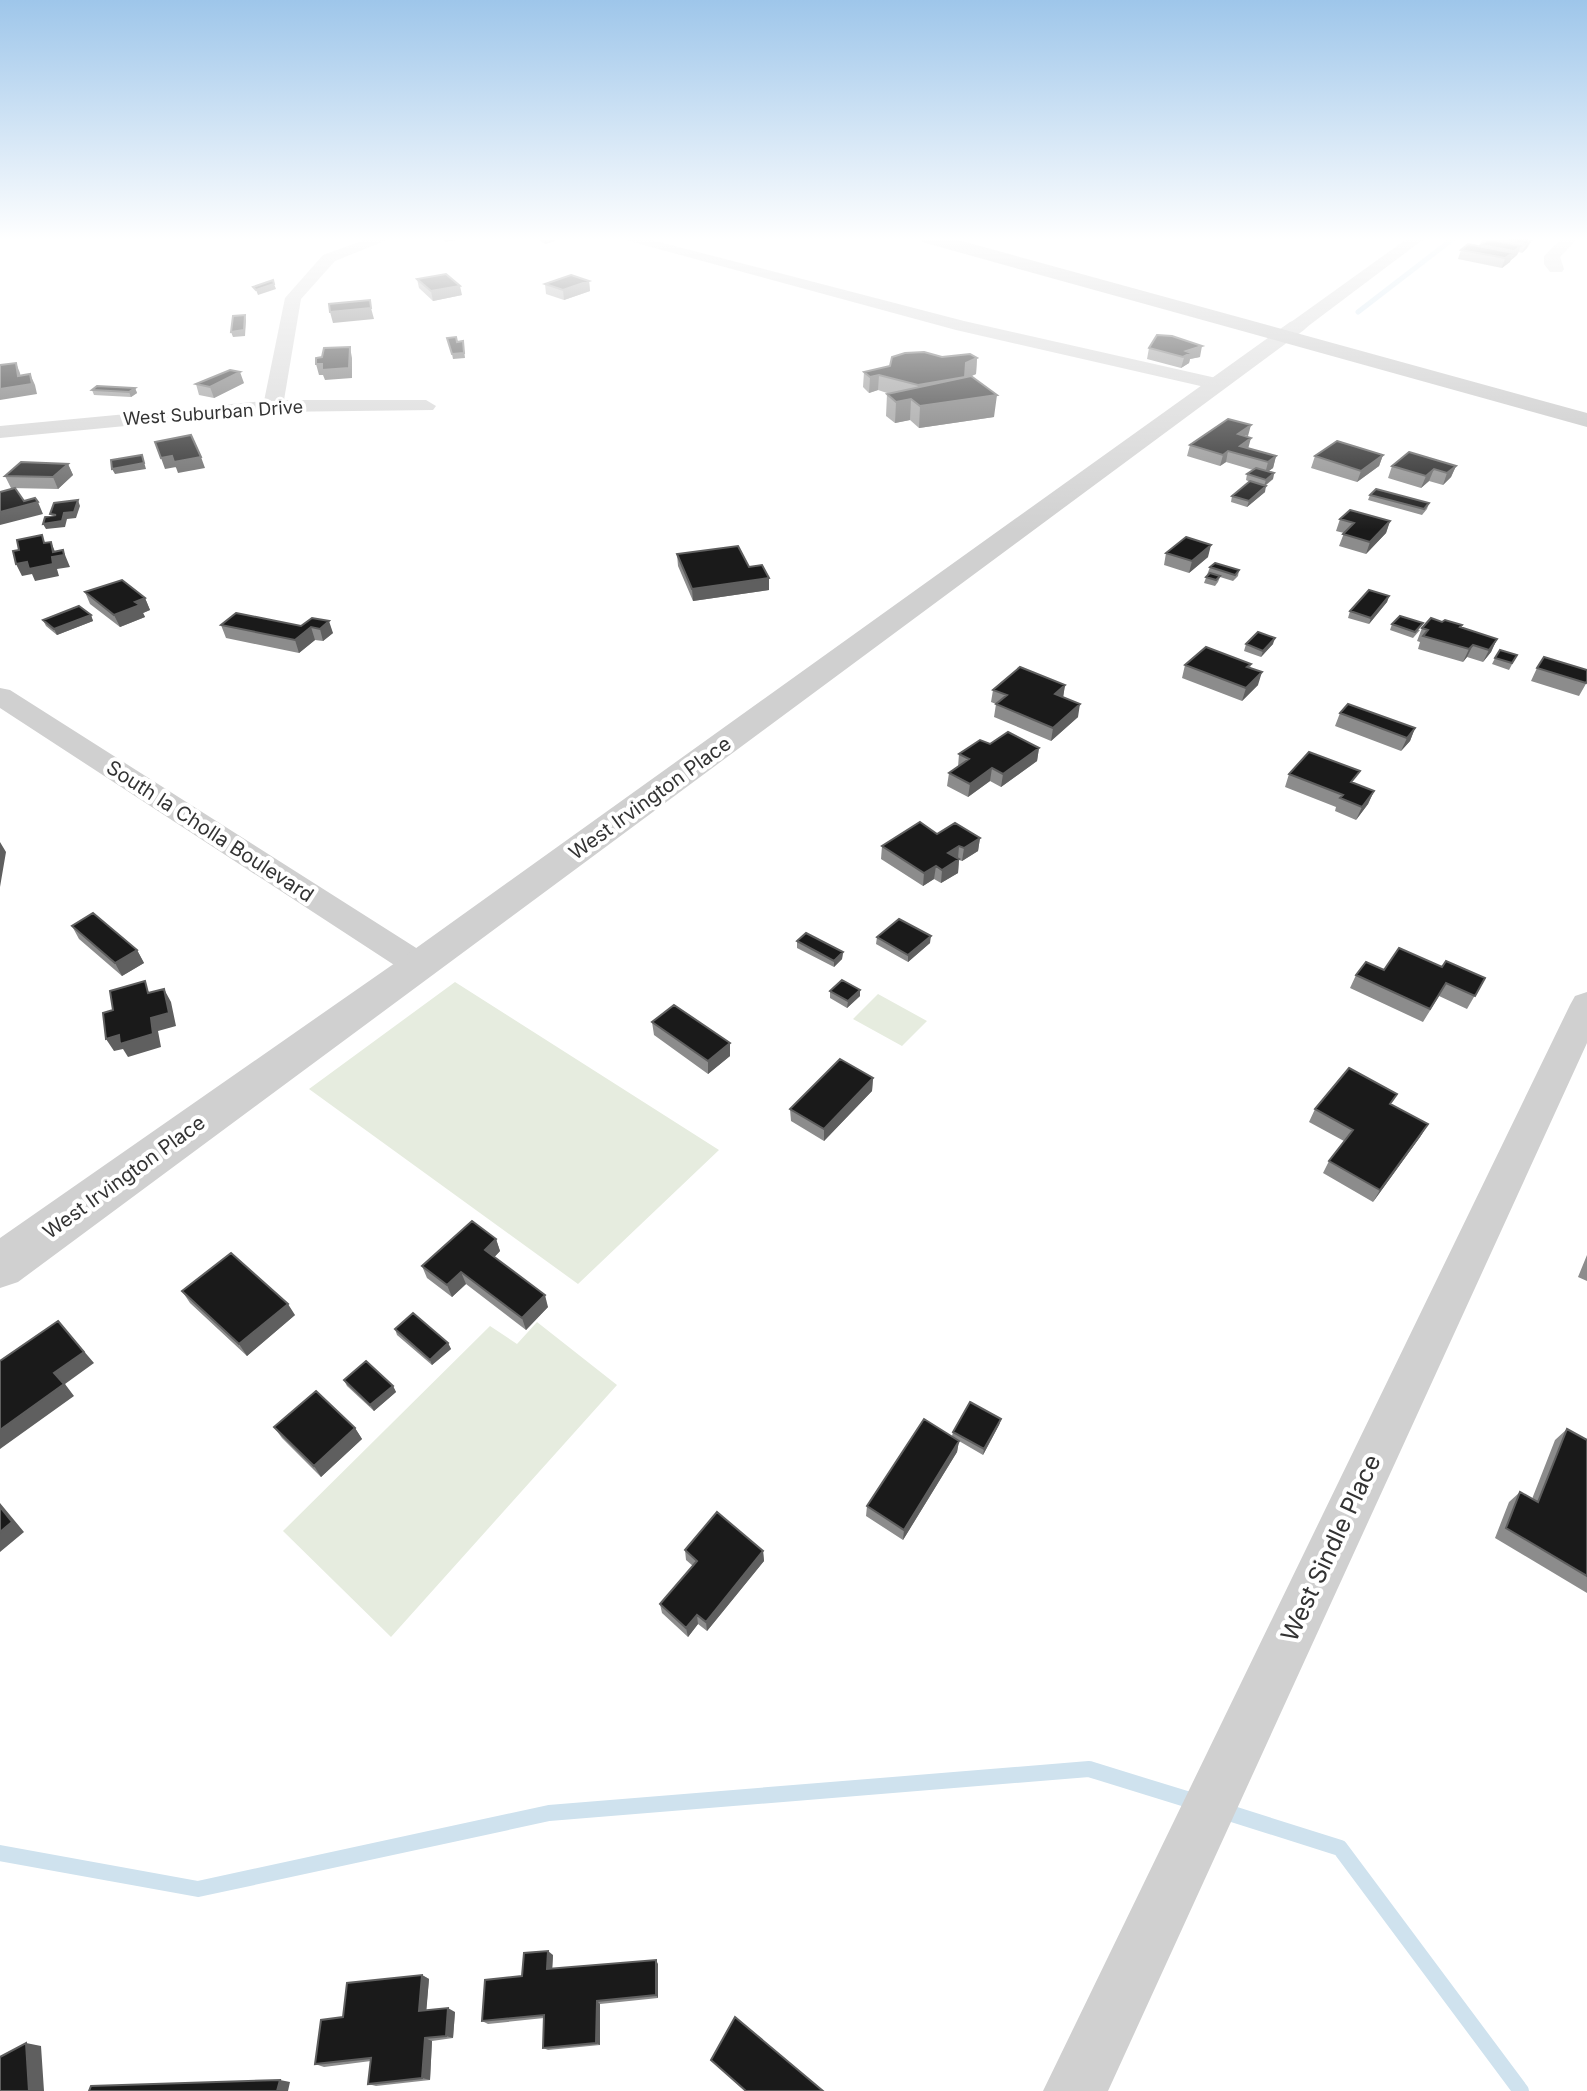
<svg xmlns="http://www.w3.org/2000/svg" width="1587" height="2091" font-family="Inter,sans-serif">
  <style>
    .green { fill: #e6ecdf }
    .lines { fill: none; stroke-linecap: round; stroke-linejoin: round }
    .stream-far1 { stroke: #cfe2ee; stroke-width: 5 }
    .stream { stroke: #cfe2ee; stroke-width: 16 }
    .minor { fill: #d0d0d0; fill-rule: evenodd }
    .tertiary { fill: #d0d0d0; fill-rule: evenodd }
    .secondary { fill: #bdbdbd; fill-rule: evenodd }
    .wall { fill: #8c8c8c }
    .shaded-wall { fill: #5f5f5f }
    .building { fill: #1a1a1a; stroke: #5f5f5f; stroke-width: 2 }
    .labels { text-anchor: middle; stroke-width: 8; stroke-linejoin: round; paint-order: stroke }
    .far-street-label { font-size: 18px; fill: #333; stroke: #fff }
    .street-label { font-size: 20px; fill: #333; stroke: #fff }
    .near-street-label { font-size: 24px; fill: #333; stroke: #fff }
  </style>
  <rect width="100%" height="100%" fill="#fff"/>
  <path class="green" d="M455,982L719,1150L578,1284L309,1089Z
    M878,994L927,1021L902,1046L853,1019Z
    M537,1322L617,1385L391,1637L283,1531L490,1326L517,1344Z"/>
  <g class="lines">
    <path class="stream-far1" d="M1358,312L1454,238"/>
    <path class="stream" d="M1223,1811L1340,1848L1521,2091
      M0,1853L198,1889L549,1813L1089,1769L1196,1802"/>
    <path class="minor" d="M370,238H392L335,261L301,299L284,400H426L436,406L433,410L273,412L0,438V426L264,401L285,298L323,255Z
      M618,238H644L964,321L1225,380L1227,384L1218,390L956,330Z
      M1408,238H1425L1303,330H1291L1288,326L1291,322Z
      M1562,238H1578L1560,257L1564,269L1562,272H1550L1544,264V256Z
      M0,688L10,690L432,958L437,966L432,974L420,978L408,974L0,708Z
      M1587,992V1043L1108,2091H1043L1570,1005L1575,996Z"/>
    <path class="tertiary" d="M1297,320L1308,326L1304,330L18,1282L0,1288V1238L405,956L1290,322Z"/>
    <path class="secondary" d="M920,238H951L1587,413V427L922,242Z"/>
  </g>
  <path class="wall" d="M536,238H554L555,241L545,244Z
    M1482,238H1534L1530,243L1527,248L1522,253L1519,252L1517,255L1502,268L1458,259L1461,250L1480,246Z
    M417,279L462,295L433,301L419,288Z
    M589,281L590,291L564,300L546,294L545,284Z
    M1149,348L1200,357L1190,359L1189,363L1181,368L1147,359Z
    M942,357L977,358L976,374L969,377L994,417L919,428L910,420L895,423L886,416L887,394H890L878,390L869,393L863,387L864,372Z
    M244,383L214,398L199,395L196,384Z
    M135,388L137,393L131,397L94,395L92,390Z
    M1247,437L1248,448L1276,456L1273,468L1268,471L1274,473L1273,479L1265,486V492L1247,507L1231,502L1232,496L1250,482L1246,480L1247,474L1253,470L1226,462L1220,466L1187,456L1190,445Z
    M1383,455L1379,466L1357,482L1311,468L1315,456Z
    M68,464L73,475L58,489L11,488L5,476Z
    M1392,466H1456L1451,477L1443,485L1429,481L1421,488L1388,478Z
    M1370,495L1429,503L1427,509L1422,515L1368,500Z
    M1340,519L1390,521L1386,533L1366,554L1339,546L1344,533L1336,531Z
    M1166,553L1208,557L1189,573L1164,565Z
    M677,554L749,567L769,590L693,601L678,566Z
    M1210,567L1239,570L1238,576L1233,581L1220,577L1218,582L1215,586L1204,583Z
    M85,592L145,598L150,610L143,613L145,617L120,627L90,604Z
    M1389,596L1387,602L1369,624L1348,618L1350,611Z
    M91,615L93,621L57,635L46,626L43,620Z
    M312,618L333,633L323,641L315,640L299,653L226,638L221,625L301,626Z
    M1392,624L1420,630L1413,638L1390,630Z
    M1422,628H1461L1497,639L1491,652L1483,662L1467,657L1463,662L1418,649L1420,642L1417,641Z
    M1246,644H1273L1261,657L1244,651Z
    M1517,655L1509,670L1492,664L1495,658Z
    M1251,664L1250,668L1258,685L1242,701L1182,678L1185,665Z
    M1537,668L1587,670V682L1579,696L1531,681Z
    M1065,685L1063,697L1078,717L1051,741L994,717L996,704L991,702L993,690Z
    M1340,713L1415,728L1410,741L1401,751L1335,726Z
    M990,744L1039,748L1037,761L1001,787L990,781L968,797L947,786L949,773L958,767L959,754Z
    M1289,774L1355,784L1374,791L1368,804L1356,820L1335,811L1336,807L1285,787Z
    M937,834L980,838L978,851L962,861L959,860L958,873L941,883L934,879L923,886L881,859L882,846Z
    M72,926L137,950L144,963L122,976L79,939Z
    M877,937L930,943L908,962L876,944Z
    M797,941L843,952L842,959L834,967L797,948Z
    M1442,967L1485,978L1467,1009L1439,996L1423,1022L1350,988L1356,975L1384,970Z
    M830,991L860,996L847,1008L830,998Z
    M652,1022L730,1056L708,1074L654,1035Z
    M873,1078L872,1091L824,1141L791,1121L790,1109Z
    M1392,1105L1428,1124L1420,1137L1373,1202L1323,1173L1329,1161L1344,1141L1309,1122L1315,1109Z
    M496,1239L500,1251L494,1257L548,1307L526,1330L466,1284L452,1297L427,1278L422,1266Z
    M1587,1255V1281L1578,1277Z
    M182,1291L295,1315L247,1356L190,1303Z
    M395,1329L448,1343L451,1349L432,1365L397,1335Z
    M344,1380L393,1386L396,1392L374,1411L347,1386Z
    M1001,1419L999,1425L983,1455L959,1441L957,1452L903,1540L866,1516L867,1506L952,1436L953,1432Z
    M274,1427L355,1428L362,1439L321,1477L282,1438Z
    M1567,1429L1587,1440V1593L1495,1538L1509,1502L1520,1492L1532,1499L1555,1440Z
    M685,1550L763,1551L764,1561L707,1631L698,1624L688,1637L662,1613L660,1604L693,1566L686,1560Z
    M553,1955L552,1969L658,1964V1998L600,2004V2045L548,2050L543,2048L544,2018L488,2024L482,2021L522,1976Z
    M422,1975L429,1979L426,2011L455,2012L453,2038L432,2041L430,2080L376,2086L368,2084L371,2061L324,2067L315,2064L343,2017Z"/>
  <path class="shaded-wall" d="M444,238H465L445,242Z
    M545,238H554L555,241L545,244Z
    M1529,238H1534L1530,243L1527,248L1522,253Z
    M1521,246L1517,255L1511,260L1514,251Z
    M1513,253L1510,262L1502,268L1505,258Z
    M589,281L590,291L564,300L563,290Z
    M274,284L276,289L258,295L256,290Z
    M460,286L462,295L433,301L431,291Z
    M371,308L374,319L333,323L330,312Z
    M245,315L246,320L245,336L233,337L231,332Z
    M463,341L465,358L453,359L452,354Z
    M1202,346L1200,357L1190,359L1189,363L1181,368L1186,351Z
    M350,347L352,358V378L325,380L323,375H319L316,364Z
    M977,358L976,374L916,401L918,385Z
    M16,363L20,373L22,385L30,374L35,385L37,394L0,400V389L18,376Z
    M240,372L244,383L214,398L210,387Z
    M879,375L878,390L869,393L870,377Z
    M135,388L137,393L131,397L129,392Z
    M997,395L994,417L919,428L920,406Z
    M911,399L910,420L895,423L896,402Z
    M1251,425L1248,436L1238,434Z
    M1251,438L1248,449L1240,446Z
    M1228,451L1226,462L1220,466L1223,455Z
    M142,455L146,469L115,474L112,469Z
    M1383,455L1379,466L1357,482L1361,471Z
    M172,456L176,467L165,469L161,458Z
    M1276,456L1273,468L1265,474L1268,462Z
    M201,457L205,468L178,473L174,462Z
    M68,464L73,475L58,489L53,477Z
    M1456,466L1451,477L1443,485L1447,473Z
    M1434,469L1429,481L1421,488L1426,476Z
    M1274,473L1273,479L1264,486L1266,480Z
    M1266,486L1265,492L1247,507L1249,501Z
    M78,500L80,506L76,518L67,519L65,527L46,529L43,524L64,513Z
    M38,502L43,514L0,525V512Z
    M1390,521L1386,533L1366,554L1370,542Z
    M51,542L56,554L63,550L70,567L57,569L59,576L35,581L32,574L22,576L16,564L53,552Z
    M1211,545L1208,557L1189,573L1192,561Z
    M769,578V590L693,601L692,589Z
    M1389,596L1387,602L1369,624L1371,618Z
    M145,598L150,610L143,613L145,617L120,627L114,615L135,602Z
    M91,615L93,621L57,635L54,629Z
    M329,621L333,633L323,641L320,629Z
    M311,627L315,640L299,653L295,640Z
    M1275,638L1273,644L1261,657L1263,651Z
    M1497,639L1491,652L1483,662L1489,650Z
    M1473,645L1467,657L1463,662L1469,649Z
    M1262,672L1258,685L1242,701L1246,688Z
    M1065,685L1063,698L1055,694Z
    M1080,704L1078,717L1051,741L1053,728Z
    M1415,728L1410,741L1401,751L1407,738Z
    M1039,748L1037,761L1001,787L1003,774Z
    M992,768L990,781L968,797L970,784Z
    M1374,791L1368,804L1356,820L1362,807Z
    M980,838L978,851L962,861L964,848Z
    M0,842L6,852L0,887Z
    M959,846L958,859L948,853Z
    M959,859L958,873L941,883L942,870Z
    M936,866L934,879L923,886L924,873Z
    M931,936L930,943L908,962V955Z
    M137,950L144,963L122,976L115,963Z
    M843,952L842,959L834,967V961Z
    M164,989L171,1002L176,1026L158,1031L161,1047L128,1057L123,1049L114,1051L106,1039L119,1035L151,1018Z
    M860,990V996L847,1008L848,1001Z
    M730,1043V1056L708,1074V1061Z
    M873,1078L872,1091L824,1141V1129Z
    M1428,1124L1420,1137L1373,1202L1380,1190Z
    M496,1239L500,1251L489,1263L485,1250Z
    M461,1272L466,1284L452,1297L447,1285Z
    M545,1295L548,1307L526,1330L522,1318Z
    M288,1304L295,1315L247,1356L239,1344Z
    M58,1321L94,1363L65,1384L74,1396L0,1449V1430L54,1373Z
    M448,1343L451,1349L432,1365L430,1360Z
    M393,1386L396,1392L374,1411L370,1405Z
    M1001,1419L999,1425L983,1455L984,1449Z
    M355,1428L362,1439L321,1477L314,1466Z
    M959,1441L957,1452L903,1540L904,1530Z
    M0,1503L24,1532L0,1552Z
    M763,1551L764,1561L707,1631L706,1622Z
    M697,1615L698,1624L688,1637L686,1628Z
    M548,1951L553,1955L552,1973L547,1969Z
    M656,1960L658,1964V1998L656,1995Z
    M422,1975L429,1979L426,2015L419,2011Z
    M597,2001L600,2004V2045L596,2043Z
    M448,2008L455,2012L453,2038L446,2036Z
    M425,2038L432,2041L430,2080L422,2078Z
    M26,2043L41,2046L44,2091H29Z
    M280,2080L290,2082L288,2091H277Z"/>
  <path class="building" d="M1498,238H1527L1531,239L1526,244Z
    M1488,239L1521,246L1514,251L1481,245Z
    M1468,244L1513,253L1505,258L1461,250Z
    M446,274L460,286L431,291L417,279Z
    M571,275L589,281L563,290L545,284Z
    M273,280L274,284L256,290L253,287Z
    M370,300L371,308L330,312L329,304Z
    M245,315L244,330L231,332L233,316Z
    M1157,335L1172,336L1202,346L1186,351L1191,353L1183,357L1149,348Z
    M456,337L457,342L463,341L464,353L452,354L447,338Z
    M350,347L349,368L322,370V364H316V358L322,357L324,348Z
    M924,352L942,357L970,354L977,358L966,363L965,377L918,385L879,375L870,377L864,372L890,366L892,357L905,353Z
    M16,363L18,376L30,374L32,384L0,389V365Z
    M230,370L240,372L210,387L196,384Z
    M971,376L997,395L920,406L911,399L896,402L887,394Z
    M97,386L135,388L129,392L92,390Z
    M1228,419L1251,425L1238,434L1251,438L1240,446L1276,456L1268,462L1228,451L1223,455L1190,445Z
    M191,435L201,457L174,462L172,456L161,458L155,442Z
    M1337,441L1383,455L1361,471L1315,456Z
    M1409,452L1456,466L1447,473L1434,469L1426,476L1392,466Z
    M142,455L144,463L112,469L111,460Z
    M21,462L68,464L53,477L5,476Z
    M1256,468L1274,473L1266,480L1247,474Z
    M1250,481L1266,486L1249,501L1232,496Z
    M15,488L24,501L35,498L38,502L0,512V492Z
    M1376,489L1429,503L1424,509L1370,495Z
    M78,500L74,512L64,513L62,521L43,524L45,517L56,515L50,514L54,503Z
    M1350,510L1390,521L1370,542L1343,534L1354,523L1340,519Z
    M42,535L44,543L51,542L53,552L63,550L64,555L52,557L53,564L29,569L27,562L16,564L13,551L19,550L17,540Z
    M1186,537L1211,545L1192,561L1166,553Z
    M738,546L749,567L762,565L769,578L692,589L677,554Z
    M1215,563L1239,570L1235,575L1210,567Z
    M1210,573L1220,576L1216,580L1206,577Z
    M122,580L145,598L135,602L140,605L114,615L85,592Z
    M1369,590L1389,596L1371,618L1350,611Z
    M79,606L91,615L54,629L43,620Z
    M236,613L301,626L312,618L329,621L320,629L311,627L295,640L221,625Z
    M1400,616L1423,623L1415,632L1392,624Z
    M1431,618L1442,622L1445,620L1462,625L1460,627L1497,639L1489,650L1473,645L1469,649L1423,636L1428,630L1422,628Z
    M1258,632L1275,638L1263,651L1246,644Z
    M1206,647L1251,664L1247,667L1262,672L1246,688L1185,665Z
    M1500,650L1517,655L1512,663L1495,658Z
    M1544,657L1587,670V681L1586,683L1537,668Z
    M1020,667L1065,685L1055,694L1080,704L1053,728L996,704L1007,695L993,690Z
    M1348,704L1415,728L1407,738L1340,713Z
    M1008,732L1039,748L1003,774L992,768L970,784L949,773L969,759L959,754L980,740L990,744Z
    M1309,752L1360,771L1351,782L1374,791L1362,807L1340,798L1343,795L1289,774Z
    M920,822L937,834L955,823L980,838L964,848L959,846L948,853L959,859L942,870L936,866L924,873L882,846Z
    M93,913L137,950L115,963L72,926Z
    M899,919L931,936L908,955L877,937Z
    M806,933L843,952L834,961L797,941Z
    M1399,948L1442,967L1446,961L1485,978L1475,996L1446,983L1430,1009L1356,975L1366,962L1384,970Z
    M842,980L860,990L848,1001L830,991Z
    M145,981L148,993L164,989L169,1013L151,1018L153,1034L120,1044L119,1035L106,1039L103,1013L113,1010L110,991Z
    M674,1005L730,1043L708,1061L652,1022Z
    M840,1059L873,1078L824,1129L790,1109Z
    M1349,1068L1397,1094L1390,1104L1428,1124L1380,1190L1329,1161L1353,1130L1315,1109Z
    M472,1221L496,1239L485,1250L545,1295L522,1318L461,1272L447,1285L422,1266Z
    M231,1253L288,1304L239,1344L182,1291Z
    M413,1313L448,1343L430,1360L395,1329Z
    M58,1321L84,1352L54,1373L64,1384L0,1430V1361Z
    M366,1361L393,1386L370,1405L344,1380Z
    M316,1391L355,1428L314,1466L274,1427Z
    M970,1402L1001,1419L984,1449L953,1432Z
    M924,1419L959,1441L904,1530L867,1506Z
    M1567,1429L1587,1440V1576L1506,1528L1520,1492L1538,1502Z
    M0,1507L12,1522L0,1532Z
    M717,1512L763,1551L706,1622L697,1615L686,1628L660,1604L697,1561L685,1550Z
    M548,1951L547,1969L656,1960V1995L597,2001L596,2043L543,2048L544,2015L482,2021L485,1980L522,1976L524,1953Z
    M422,1975L419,2011L448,2008L446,2036L425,2038L422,2078L368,2084L371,2058L315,2064L321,2020L343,2017L347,1983Z
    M735,2017L823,2091H746L711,2060Z
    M26,2043L29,2091H0V2057Z
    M280,2080L277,2091H89L91,2086Z"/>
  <linearGradient id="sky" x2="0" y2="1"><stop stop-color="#9ec6ea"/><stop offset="0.45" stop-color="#fff"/><stop offset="1" stop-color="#fff" stop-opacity="0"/></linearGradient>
  <rect width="1587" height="531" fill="url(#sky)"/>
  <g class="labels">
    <g class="far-street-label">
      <text transform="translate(213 413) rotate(-4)" y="6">West Suburban Drive</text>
    </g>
    <g class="street-label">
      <text transform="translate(650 798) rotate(-36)" y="7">West Irvington Place</text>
      <text transform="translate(210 831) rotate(33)" y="7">South la Cholla Boulevard</text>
      <text transform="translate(124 1177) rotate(-36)" y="7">West Irvington Place</text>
    </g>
    <g class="near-street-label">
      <text transform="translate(1331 1548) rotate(-65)" y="8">West Sindle Place</text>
    </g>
  </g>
</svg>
